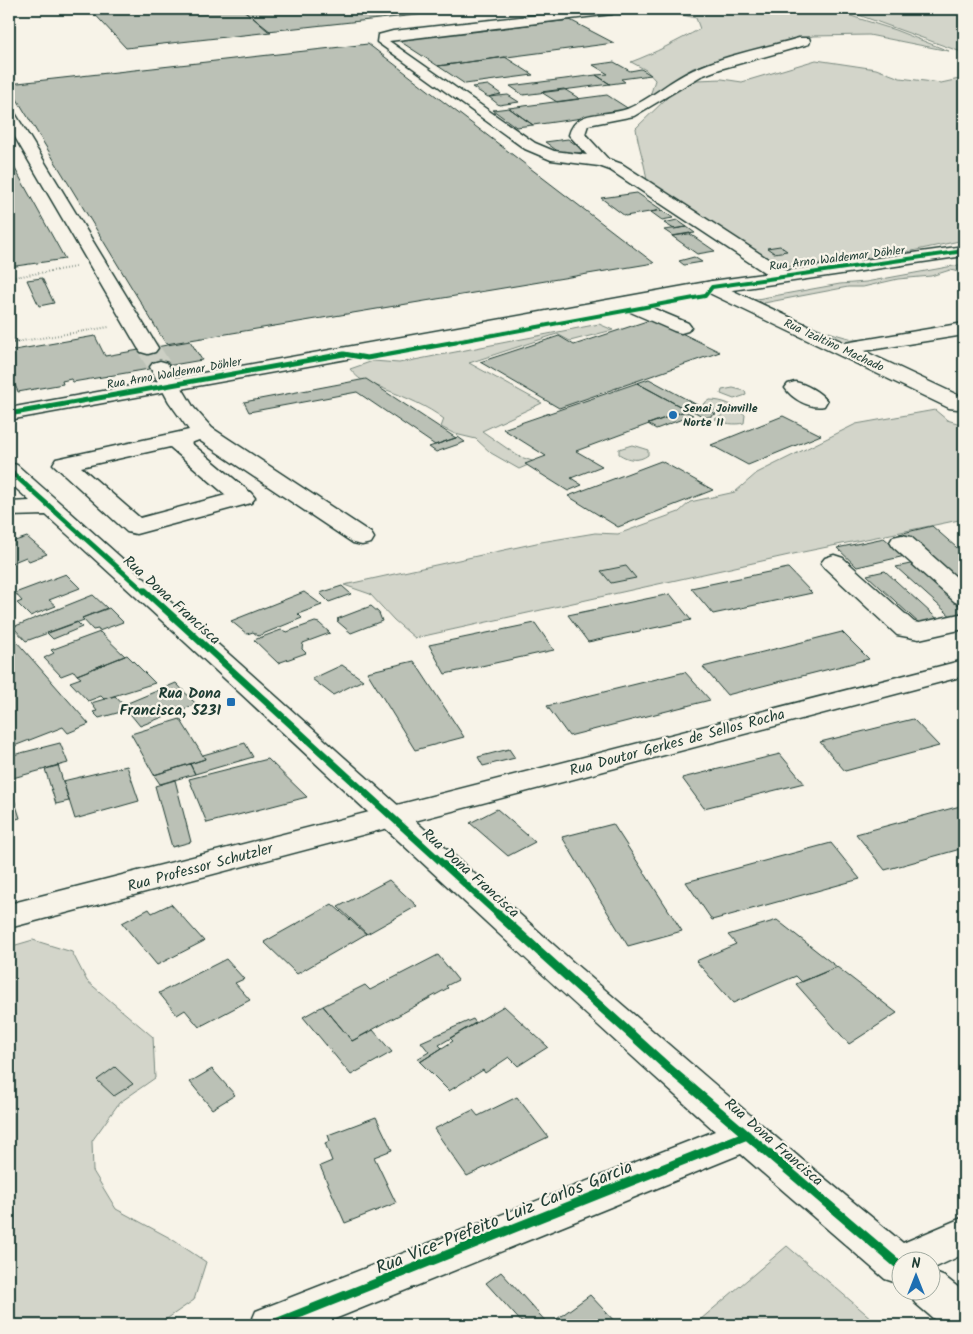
<svg xmlns="http://www.w3.org/2000/svg" width="973" height="1334" font-family="Kalam,sans-serif">
  <style>
    .green { fill: #d3d5ca; stroke: #79897f }
    .building { fill: #bbc1b6; stroke: #1f3d34 }
    .lines { fill: none; stroke-linecap: round; stroke-linejoin: round }
    .minor-tunnel { stroke: #cccfc4; stroke-width: 22; stroke-dasharray: 22 11; stroke-linecap: butt }
    .minor-casing { stroke: #1f3d34; stroke-width: 3 }
    .major-casing { stroke: #1f3d34; stroke-width: 3 }
    .path-far1 { stroke: #1f3d34; stroke-width: 2; stroke-dasharray: 0.5 2.5; stroke-linecap: butt }
    .path { stroke: #1f3d34; stroke-width: 2.5; stroke-dasharray: 1 3; stroke-linecap: butt }
    .minor { fill: #f7f3e8; fill-rule: evenodd }
    .major { fill: #f7f3e8; fill-rule: evenodd }
    .cycleway-far3-casing { stroke: #f7f3e8; stroke-width: 5.5 }
    .cycleway-far2-casing { stroke: #f7f3e8; stroke-width: 8 }
    .cycleway-far1-casing { stroke: #f7f3e8; stroke-width: 10 }
    .cycleway-casing { stroke: #f7f3e8; stroke-width: 12 }
    .cycleway-far3 { stroke: #00873e; stroke-width: 4 }
    .cycleway-far2 { stroke: #00873e; stroke-width: 5 }
    .cycleway-far1 { stroke: #00873e; stroke-width: 7 }
    .cycleway { stroke: #00873e; stroke-width: 9 }
    .poi-dot { fill: #1f6fb2; stroke: #f7f3e8; stroke-width: 2 }
    .labels { text-anchor: middle; stroke-width: 4.5; stroke-linejoin: round; paint-order: stroke }
    .far-street-label { font-size: 12px; fill: #1f3d34; stroke: #f7f3e8 }
    .far-poi-label { font-size: 12px; font-weight: bold; fill: #1f3d34; stroke: #f7f3e8; text-anchor: start }
    .street-label { font-size: 15px; fill: #1f3d34; stroke: #f7f3e8 }
    .poi-label { font-size: 15px; font-weight: bold; fill: #1f3d34; stroke: #f7f3e8; text-anchor: end }
    .near-street-label { font-size: 18px; fill: #1f3d34; stroke: #f7f3e8 }
  </style>
  <rect width="100%" height="100%" fill="#f7f3e8"/>
  <filter id="ink" filterUnits="userSpaceOnUse"><feTurbulence type="fractalNoise" baseFrequency=".02" numOctaves="2"/><feDisplacementMap in="SourceGraphic" scale="10" xChannelSelector="R" yChannelSelector="G"/><feConvolveMatrix kernelMatrix="1 2 1 2 8 2 1 2 1" color-interpolation-filters="sRGB"/></filter>
  <g filter="url(#ink)">
    <path class="green" d="M657,9H829L895,30L949,51L869,35L813,36L755,50L693,68L650,96L655,80L646,70L631,62C655,53 677,41 700,29L696,18L669,12L637,11Z
      M842,9H964V53Z
      M816,60L876,69L900,78L941,83L964,78V240L874,259L773,268L647,184C646,165 638,147 636,128L670,95L697,80L722,79L742,82Z
      M964,264V273L950,270L931,276L898,279L863,287H848L764,303L766,306C790,316 836,338 861,340C886,342 913,331 937,327C946,325 955,325 964,324V329L863,345L843,343L746,301L840,284L866,282Z
      M599,324L613,330L570,341L557,334L469,363L542,403L482,431L518,456L535,462L519,469L491,453L476,439L455,434L441,427L444,419C427,406 407,398 387,390C369,382 363,385 350,369L373,361L399,363Z
      M733,388L745,391L746,395L734,399L721,394L722,390Z
      M709,400C723,400 735,405 745,415L744,423C735,425 724,424 715,419L723,415L714,410L704,409L703,404Z
      M935,410L947,420L964,425V519L798,553L415,638L394,620L370,594L344,585L541,542L595,533L618,534L679,512L690,502L735,492L757,473L856,424Z
      M632,445L648,450V455C639,462 628,460 619,454V449Z
      M33,940L72,952L87,981L153,1037L155,1078L119,1103L92,1141L93,1171L116,1209L170,1238L206,1262L194,1300L158,1325H9V947Z
      M787,1246L879,1325H694Z"/>
    <path class="building" d="M90,9H242L271,32L126,48Z
      M243,9H417L425,14L268,31Z
      M570,20L614,43L438,66L398,40Z
      M368,44L654,263L166,344L9,86V84Z
      M505,57L533,75L465,84L438,66Z
      M614,62L630,71L641,69L651,75L621,79L625,82L610,84L596,75L608,74L593,65Z
      M596,75L610,84L523,95L510,86Z
      M488,85L501,94L488,97L472,87Z
      M564,89L580,99L557,102L541,92Z
      M508,95L519,102L499,105L489,97Z
      M607,95L632,111L533,125L509,108Z
      M509,108L533,125L516,127L493,110Z
      M568,139L586,152L563,155L545,142Z
      M14,167L65,259L9,267V168Z
      M637,193L662,210L625,216L601,198Z
      M662,210L673,218L662,220L651,212Z
      M677,220L687,227L674,229L664,223Z
      M687,227L695,233L673,236L664,230Z
      M690,233V234L715,251L697,254L672,236Z
      M780,246L787,251L774,253L767,248Z
      M694,257L702,262L684,265L679,261Z
      M42,278L54,303L39,306L27,280Z
      M653,319L720,352L559,408L480,362L559,336L574,345Z
      M95,336L105,356L190,341L202,360L73,382L71,379L62,381L63,384L18,392L9,371V351Z
      M366,379L456,438L435,445L357,392L249,412L244,402Z
      M649,379L699,406L687,410L637,383Z
      M637,383L687,410L576,451L602,466L571,478L582,485L568,491L525,464L546,456L503,429Z
      M703,407L716,414L706,418L693,411Z
      M685,411L693,415L656,429L648,424Z
      M783,416L821,435L748,465L711,445Z
      M458,437L465,442L436,452L429,447Z
      M661,461L713,490L618,527L568,496Z
      M932,526L964,554V591L899,534Z
      M27,537L47,554L29,561L26,557L9,564V543Z
      M884,538L905,556L857,567L837,548Z
      M915,563L964,607V618L955,620L896,567Z
      M626,566L636,578L611,583L601,571Z
      M788,568L812,593L713,614L691,588Z
      M885,571L943,624L924,628L867,575Z
      M66,574L80,588L49,600L56,606L30,616L17,603L22,601L15,593Z
      M342,586L351,594L329,602L320,593Z
      M304,592L322,605L298,614L302,618L258,636L253,632L247,634L231,621Z
      M670,594L691,620L588,642L568,615Z
      M93,595L107,608L82,618L84,620L26,641L13,627Z
      M371,606L379,613L382,621L351,633L337,621L339,620L337,619Z
      M109,608L123,622L99,631L98,629L93,630L82,618Z
      M77,622L82,627L53,639L47,633Z
      M315,622L319,623L330,633L303,643L302,649L306,653L278,663L254,640L281,630L287,632Z
      M535,623L554,650L445,674L429,645Z
      M100,632L125,656L77,675L74,671L61,676L44,658L54,653L51,650Z
      M842,632L869,659L727,695L703,667Z
      M9,633L89,724L68,733L63,727L9,748Z
      M127,655L155,683L104,699L101,696L88,701L70,682L81,678L77,675Z
      M414,661L464,737L415,750L367,672Z
      M342,665L363,680L333,695L312,679Z
      M685,672L710,700L569,736L547,706Z
      M176,683L196,704L140,726L123,705Z
      M115,696L128,710L99,718L93,712L97,711L91,703Z
      M180,719L205,759L154,775L131,734Z
      M913,719L939,746L845,771L820,742Z
      M60,743L68,763L9,779V756Z
      M245,743L253,757L195,774L190,764L205,759L203,755Z
      M509,749L515,758L483,766L478,757Z
      M780,754L804,783L704,808L682,778Z
      M268,759L307,797L207,823L189,779Z
      M190,764L195,774L160,784L154,775Z
      M58,765L69,801L56,804L45,769Z
      M127,766L139,801L75,819L63,781Z
      M175,780L191,842L172,847L155,786Z
      M9,783L20,818L9,821Z
      M964,805V848L885,870L856,834Z
      M497,809L535,842L508,856L470,823Z
      M613,824L682,931L628,946L562,837Z
      M831,843L860,879L712,920L686,882Z
      M389,880L417,906L367,934L338,907Z
      M171,904L204,941L157,965L122,923L149,909L152,913Z
      M332,904L366,934L297,974L264,942Z
      M777,920L837,967L802,982L796,976L733,1003L696,961L736,944L728,935Z
      M438,955L458,980L446,986L448,988L352,1041L323,1006L365,985L370,990Z
      M226,959L244,979L235,983L250,1000L199,1027L185,1010L177,1015L159,993Z
      M837,967L897,1013L849,1044L796,984Z
      M323,1006L352,1041L373,1030L392,1052L351,1075L303,1017Z
      M504,1006L548,1047L518,1066L509,1057L485,1073L483,1070L449,1091L420,1062L453,1041L450,1038Z
      M473,1019L476,1023L439,1045L442,1048L420,1062L417,1059L429,1052L421,1042Z
      M115,1067L133,1084L114,1096L97,1080Z
      M212,1069L235,1095L212,1109L190,1082Z
      M517,1097L548,1137L467,1176L434,1129L473,1110L478,1116Z
      M376,1117L392,1150L374,1157L396,1203L345,1223L320,1166L332,1161L325,1143L330,1141L328,1135Z
      M501,1272L549,1325H524L486,1283Z
      M590,1295L618,1325L550,1324Z"/>
    <g class="lines">
      <path class="minor-tunnel" d="M148,348L160,367"/>
      <defs>
        <path id="minor" d="M591,9L618,10L612,14L389,41L535,143L554,151L587,155L569,135C576,108 605,117 627,109C651,99 670,80 693,70C726,55 764,48 799,38H809L810,41L809,44L720,69L701,76L634,116L588,125L585,134L608,159L622,164L788,272L791,276L788,280L782,282L776,280L610,170L599,166L551,160L525,149L377,42L378,35L393,31Z
          M9,111L14,112L16,115L158,348L155,352L148,354L141,352L138,348L9,127Z
          M712,281L845,343L964,323V335L864,351L964,398V408L957,409L949,408L705,291L703,287L705,283Z
          M626,297L688,323L691,327L688,331L681,333L674,331L619,307L617,303L619,299Z
          M160,361L167,363L194,408L212,428L371,533L374,538L371,543L362,545L353,543L199,440L191,443L251,493L255,498L251,503L136,534L127,532L53,464L56,459L189,430L169,402L150,367L153,363ZM170,447L226,495L140,518L81,467Z
          M795,382C806,384 820,392 827,401L824,406C810,409 792,399 785,388L788,384Z
          M902,535L911,537L964,584V605L955,602L893,547L890,542L893,537Z
          M834,555L843,558L914,622L919,623L964,613V629L919,639L897,635L825,568L821,563L825,558Z
          M964,660V676L9,928V904Z
          M964,1217V1254L930,1270V1262H900V1279L889,1275L883,1262L889,1249Z"/>
        <path id="major" d="M964,246V256L712,293L9,420V408L712,281Z
          M9,463L17,465L60,503L574,963L800,1158L915,1253L919,1262H900V1284L885,1279L741,1154L320,1325H250L256,1311L715,1131C489,929 271,718 46,515L9,516V502L30,501L9,482Z
          M930,1271L945,1277L964,1292V1325H941L915,1303L910,1292H930Z"/>
      </defs>
      <use href="#minor" class="minor-casing"/>
      <use href="#major" class="major-casing"/>
      <path class="path-far1" d="M9,278L76,267
        M10,343L109,327"/>
      <path class="path" d="M9,343L18,342"/>
      <use href="#minor" class="minor"/>
      <use href="#major" class="major"/>
      <defs>
        <path id="cycleway-far3" d="M450,343L705,296L712,287L964,251"/>
        <path id="cycleway-far2" d="M9,414L344,354L367,358L456,342
          M9,470L146,593"/>
        <path id="cycleway-far1" d="M145,591L500,916"/>
        <path id="cycleway" d="M499,915L673,1072L900,1266
          M271,1325L747,1135"/>
      </defs>
      <use href="#cycleway-far3" class="cycleway-far3-casing"/>
      <use href="#cycleway-far2" class="cycleway-far2-casing"/>
      <use href="#cycleway-far1" class="cycleway-far1-casing"/>
      <use href="#cycleway" class="cycleway-casing"/>
      <use href="#cycleway-far3" class="cycleway-far3"/>
      <use href="#cycleway-far2" class="cycleway-far2"/>
      <use href="#cycleway-far1" class="cycleway-far1"/>
      <use href="#cycleway" class="cycleway"/>
    </g>
  </g>
  <g class="poi-dot">
    <circle cx="673" cy="415" r="5"/>
    <rect x="226" y="697" width="10" height="10" rx="2.5"/>
  </g>
  <g class="labels">
    <g class="far-street-label">
      <text transform="translate(837 258) rotate(-7)" y="4">Rua Arno Waldemar Döhler</text>
      <text transform="translate(834 345) rotate(25)" y="4">Rua Izaltino Machado</text>
      <text transform="translate(174 373) rotate(-10)" y="4">Rua Arno Waldemar Döhler</text>
    </g>
    <g class="far-poi-label">
      <text x="683" y="412">Senai Joinville<tspan x="683" dy="14">Norte II</tspan></text>
    </g>
    <g class="street-label">
      <text transform="translate(172 600) rotate(42)" y="5">Rua Dona Francisca</text>
      <text transform="translate(677 742) rotate(-15)" y="5">Rua Doutor Gerkes de Sellos Rocha</text>
      <text transform="translate(200 867) rotate(-15)" y="5">Rua Professor Schutzler</text>
      <text transform="translate(471 873) rotate(42)" y="5">Rua Dona Francisca</text>
      <text transform="translate(774 1142) rotate(41)" y="5">Rua Dona Francisca</text>
    </g>
    <g class="poi-label">
      <text x="221" y="698">Rua Dona<tspan x="221" dy="17">Francisca, 5231</tspan></text>
    </g>
    <g class="near-street-label">
      <text transform="translate(504 1217) rotate(-22)" y="6">Rua Vice-Prefeito Luiz Carlos Garcia</text>
    </g>
  </g>
  <rect width="973" height="1334" fill="none" stroke="#f7f3e8" stroke-width="30"/>
  <rect x="15" y="15" width="943" height="1304" fill="none" stroke="#1f3d34" stroke-width="2" filter="url(#ink)"/>
  <g transform="translate(916 1276)"><circle r="24" fill="#f7f3e8" stroke="#a1aaa0"/>
  <path d="M0-4L9 19L0 12L-9 19Z" fill="#1f6fb2"/>
  <text y="-8" font-size="14" font-weight="bold" text-anchor="middle" fill="#1f3d34">N</text>
  </g>
</svg>
